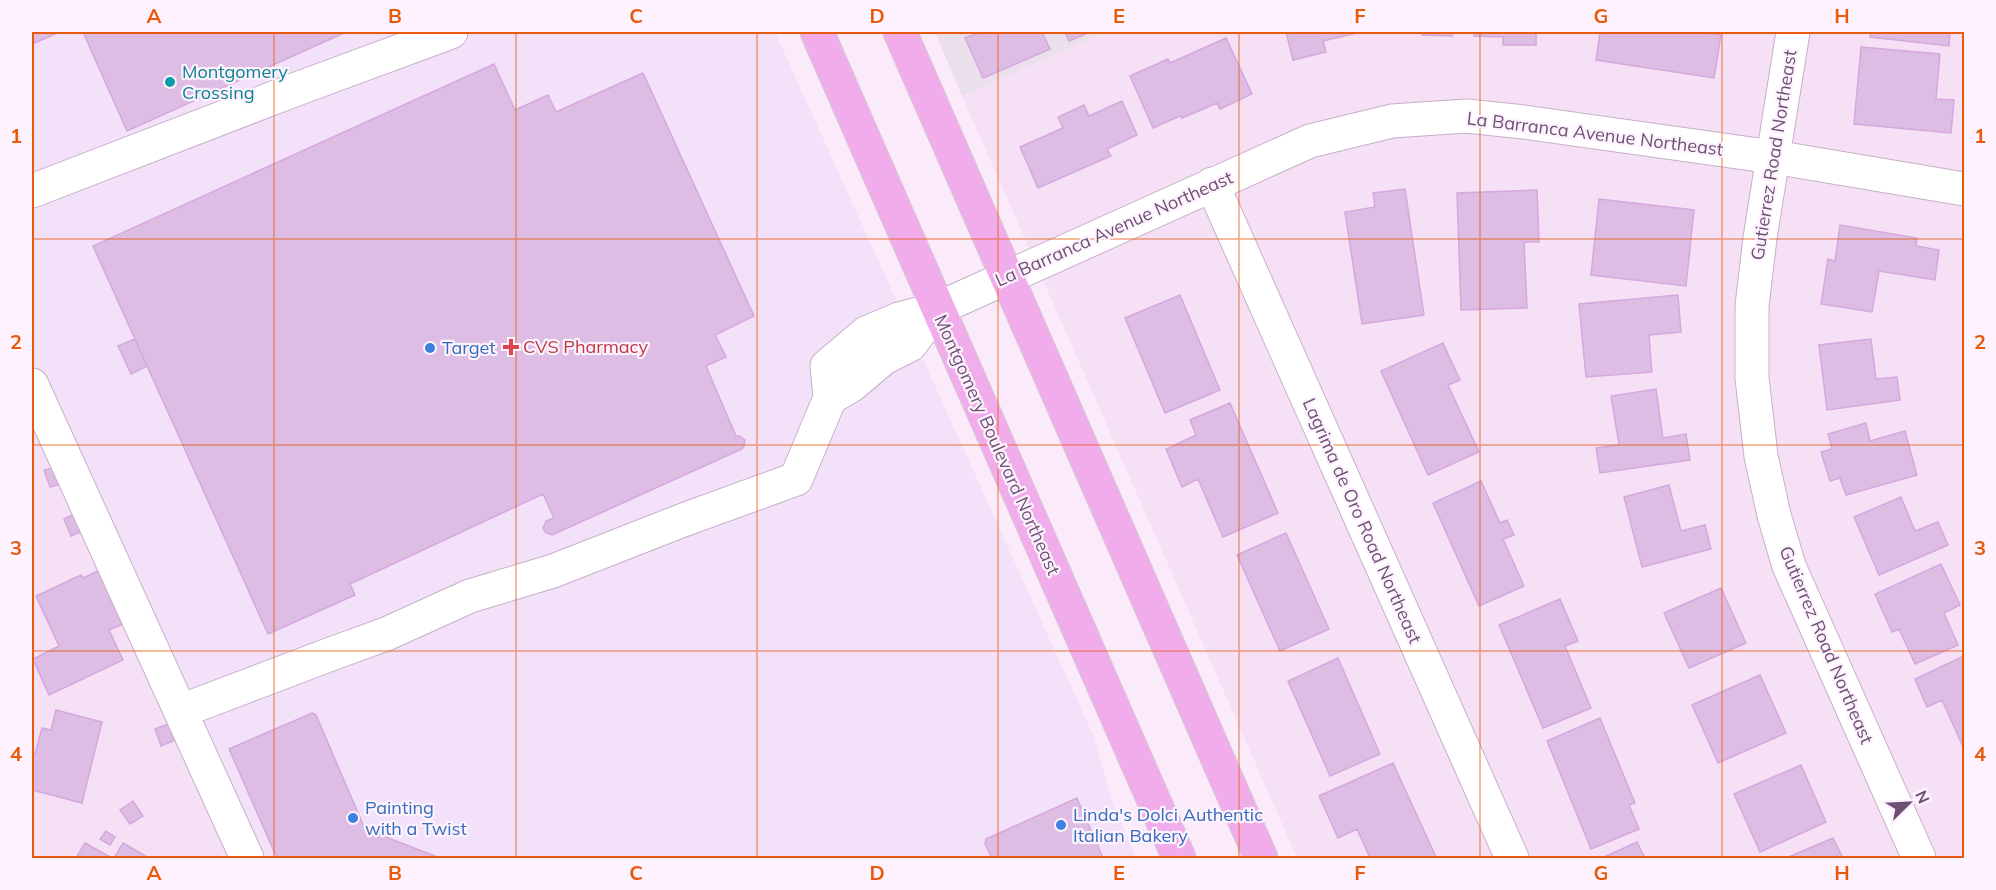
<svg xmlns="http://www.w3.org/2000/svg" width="1996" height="890" font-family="Mulish,sans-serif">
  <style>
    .residential { fill: #f6e0f6 }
    .commercial { fill: #f3e1f9 }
    .industrial { fill: #e9e0eb }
    .building { fill: #ddbde3; stroke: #d5a8de; stroke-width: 1.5 }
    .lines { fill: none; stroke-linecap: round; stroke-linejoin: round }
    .minor-casing { stroke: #c7afc9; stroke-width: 35 }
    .major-casing { stroke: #d3cbd5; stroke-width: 35 }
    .minor { stroke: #fff; stroke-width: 33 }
    .major { stroke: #f1aceb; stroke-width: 33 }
    .grid { fill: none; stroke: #e8590c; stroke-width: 1.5; stroke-opacity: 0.55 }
    .culture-dot { fill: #0f9aa8; stroke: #fdf2fd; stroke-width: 2 }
    .health-dot { fill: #e0444e; stroke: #fdf2fd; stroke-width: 2 }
    .shop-dot { fill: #3f7fe0; stroke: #fdf2fd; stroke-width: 2 }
    .labels { text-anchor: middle; stroke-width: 4.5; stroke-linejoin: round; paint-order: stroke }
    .culture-label { font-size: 18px; fill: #0d838f; stroke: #fdf2fd; text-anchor: start }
    .street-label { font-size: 18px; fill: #6d5173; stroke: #fdf2fd }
    .health-label { font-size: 18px; fill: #be3a42; stroke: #fdf2fd; text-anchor: start }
    .shop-label { font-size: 18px; fill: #366cbe; stroke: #fdf2fd; text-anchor: start }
    .neatline { fill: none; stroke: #e8590c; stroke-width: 2 }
    .grid-label { font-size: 20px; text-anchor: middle; font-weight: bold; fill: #e8590c }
  </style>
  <rect width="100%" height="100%" fill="#fbebfa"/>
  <path class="residential" d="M1106,32H1964V858H1297L962,96Z
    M32,410L235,858H32Z"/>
  <path class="commercial" d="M32,32H775L1093,735L1113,803L1136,858H235L32,410Z"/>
  <path class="industrial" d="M935,32H1106L962,96Z"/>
  <path class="building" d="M32,32H60L32,44Z
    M83,32H344V33L127,131Z
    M981,32H1042L1050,49L983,78L965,38Z
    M1065,32H1090L1069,41Z
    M1286,32H1361L1323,41L1326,52L1293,60Z
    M1422,32H1536V45H1503V37L1474,36V32H1452V36L1422,35Z
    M1600,32H1699L1721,35L1714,78L1596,60Z
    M1871,32H1950L1949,46L1870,37Z
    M1226,38L1252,94L1220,109L1217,103L1182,118L1180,116L1153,128L1130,76L1168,59L1170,63Z
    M1861,47L1940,54L1936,99L1954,100L1951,133L1854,124Z
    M494,64L515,110L548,95L556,112L643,73L754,316L715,335L726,357L706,366L736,436H739L745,440L744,446L742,449L552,535L546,533L543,528L546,521L554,518L543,494L350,584L355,595L268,634L93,246Z
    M1122,101L1137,135L1107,149L1111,156L1038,188L1020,147L1063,128L1058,117L1084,105L1089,116Z
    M1405,189L1424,315L1362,324L1345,212L1375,207L1373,193Z
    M1537,190L1539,242H1524L1527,308L1461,310L1457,193Z
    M1599,199L1694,210L1686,286L1591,275Z
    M1840,225L1917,238L1916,246L1939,250L1935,280L1879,271L1872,312L1821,304L1828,259L1835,261Z
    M1180,295L1220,390L1165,413L1125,318Z
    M1678,295L1681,332L1649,335L1652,372L1586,377L1579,304Z
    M135,339L147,366L131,374L118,346Z
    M1871,339L1876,379L1897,377L1900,400L1827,410L1819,345Z
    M1443,343L1460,380L1448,385L1479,452L1428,475L1381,371Z
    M1656,389L1663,438L1686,434L1690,460L1600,473L1596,448L1619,445L1611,396Z
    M1230,403L1278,513L1223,537L1198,479L1182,487L1166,449L1196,435L1190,420Z
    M1866,423L1870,441L1905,431L1917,475L1846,495L1840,478L1830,481L1821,452L1832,449L1828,434Z
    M57,467L64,483L50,487L44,470Z
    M1481,481L1500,523L1507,520L1514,535L1503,539L1524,586L1479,606L1433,503Z
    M1669,485L1681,531L1705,525L1711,549L1642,567L1624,497Z
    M1901,497L1915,531L1938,522L1948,545L1879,575L1854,517Z
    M77,513L85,530L71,536L64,519Z
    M1286,533L1329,629L1280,651L1237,555Z
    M1941,564L1960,605L1944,613L1958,645L1915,664L1899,629L1892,632L1875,594Z
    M98,571L123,624L109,630L123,660L49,695L33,659L59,646L36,596L81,575L83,578Z
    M1721,588L1746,643L1689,668L1664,613Z
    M1560,599L1578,641L1565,646L1591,708L1543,728L1499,625Z
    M1964,656V749L1942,700L1927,707L1915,679Z
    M1338,658L1380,754L1330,776L1288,681Z
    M1760,675L1786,733L1718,763L1692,705Z
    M56,710L102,722L82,803L32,790V753L35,754L42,728L51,730Z
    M312,713L316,715L365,829L440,858H277L229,749Z
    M1600,718L1635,803L1629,805L1639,829L1591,849L1547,741Z
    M168,724L175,740L161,746L155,729Z
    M1393,763L1436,857L1433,858H1370L1357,829L1338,838L1319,796Z
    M1801,765L1826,822L1760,852L1734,794Z
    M1077,798L1103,858H992L985,844L986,839Z
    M133,801L143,816L130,824L120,810Z
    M106,831L115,837L110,845L100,839Z
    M1833,838L1843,858H1786Z
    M1637,842L1645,858H1602Z
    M85,843L112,858H76Z
    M123,843L149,858H114Z"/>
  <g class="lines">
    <defs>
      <path id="minor" d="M1793,32L1760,238L1752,306V378L1761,456L1774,515L1789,566L1919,858
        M1212,184L1512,858
        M32,191L294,90L451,32
        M32,385L247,858
        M830,398L852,385L884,358L910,345L937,309
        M181,711L331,654L386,634L470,596L553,571L686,519L796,479L830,398L827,366L866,333L899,319L937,309L1310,141L1392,121L1467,116L1524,122L1773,157L1964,189"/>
      <path id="major" d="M817,32L1179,858
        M900,32L1261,858"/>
    </defs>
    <use href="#minor" class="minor-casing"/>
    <use href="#major" class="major-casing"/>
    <use href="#minor" class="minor"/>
    <use href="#major" class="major"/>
  </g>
  <path class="grid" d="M274,32V858M516,32V858M757,32V858M998,32V858M1239,32V858M1480,32V858M1722,32V858M32,239H1964M32,445H1964M32,651H1964"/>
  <circle class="culture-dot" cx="170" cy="82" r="6"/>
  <path class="health-dot" d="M508 338h6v6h6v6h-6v6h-6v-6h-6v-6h6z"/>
  <g class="shop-dot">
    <circle cx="430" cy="348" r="6"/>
    <circle cx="353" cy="818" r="6"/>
    <circle cx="1061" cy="825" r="6"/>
  </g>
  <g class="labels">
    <g class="culture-label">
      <text x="182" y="78">Montgomery<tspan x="182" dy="21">Crossing</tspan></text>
    </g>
    <g class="street-label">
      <text transform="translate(1595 134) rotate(7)" y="6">La Barranca Avenue Northeast</text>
      <text transform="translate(1774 155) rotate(-81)" y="6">Gutierrez Road Northeast</text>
      <text transform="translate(1114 229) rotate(-24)" y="6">La Barranca Avenue Northeast</text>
      <text transform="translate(997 445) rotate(66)" y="6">Montgomery Boulevard Northeast</text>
      <text transform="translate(1362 521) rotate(66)" y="6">Lagrima de Oro Road Northeast</text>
      <text transform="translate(1826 645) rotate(67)" y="6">Gutierrez Road Northeast</text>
    </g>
    <g class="health-label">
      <text x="523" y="353">CVS Pharmacy</text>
    </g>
    <g class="shop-label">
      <text x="442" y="354">Target</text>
      <text x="365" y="814">Painting<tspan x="365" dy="21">with a Twist</tspan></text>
      <text x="1073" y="821">Linda's Dolci Authentic<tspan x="1073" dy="21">Italian Bakery</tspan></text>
    </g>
  </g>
  <rect width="1996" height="890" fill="none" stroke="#fdf2fd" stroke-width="66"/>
  <g transform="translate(1909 803) rotate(66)" stroke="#fdf2fd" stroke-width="4.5" paint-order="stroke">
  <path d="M0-4.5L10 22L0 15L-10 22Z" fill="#6d5173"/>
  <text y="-9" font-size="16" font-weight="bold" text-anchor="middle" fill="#6d5173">N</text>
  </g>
  <rect x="33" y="33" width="1930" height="824" class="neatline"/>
  <g class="grid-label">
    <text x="154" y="23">A</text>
    <text x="395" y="23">B</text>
    <text x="636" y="23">C</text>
    <text x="877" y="23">D</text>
    <text x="1119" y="23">E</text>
    <text x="1360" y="23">F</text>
    <text x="1601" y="23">G</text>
    <text x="1842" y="23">H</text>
    <text x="16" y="143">1</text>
    <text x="1980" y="143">1</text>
    <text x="16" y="349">2</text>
    <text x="1980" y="349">2</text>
    <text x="16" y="555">3</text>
    <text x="1980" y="555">3</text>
    <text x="16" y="761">4</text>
    <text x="1980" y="761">4</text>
    <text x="154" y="880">A</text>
    <text x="395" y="880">B</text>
    <text x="636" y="880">C</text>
    <text x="877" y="880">D</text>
    <text x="1119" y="880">E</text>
    <text x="1360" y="880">F</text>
    <text x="1601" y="880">G</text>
    <text x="1842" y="880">H</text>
  </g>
</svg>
